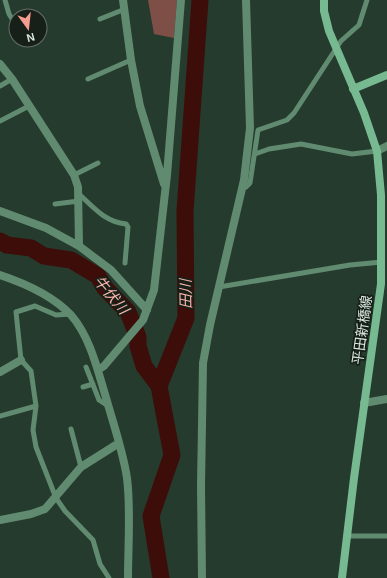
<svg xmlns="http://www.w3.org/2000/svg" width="387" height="578" font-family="Arial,'Noto Sans JP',sans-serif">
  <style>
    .green { fill: #7d4f47 }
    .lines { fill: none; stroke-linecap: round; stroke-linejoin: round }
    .river { stroke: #3d0e09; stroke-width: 17 }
    .service { stroke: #618b70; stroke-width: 5 }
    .minor { stroke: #618b70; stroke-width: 8 }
    .secondary { stroke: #77ba91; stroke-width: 8 }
    .labels { text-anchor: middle; stroke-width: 3.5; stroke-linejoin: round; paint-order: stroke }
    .street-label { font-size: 14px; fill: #dce9e0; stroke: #162019 }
    .water-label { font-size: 15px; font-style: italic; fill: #f8b2a7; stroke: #162019 }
  </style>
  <rect width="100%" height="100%" fill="#253b2d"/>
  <path class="green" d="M148,0H177L174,38L154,34Z"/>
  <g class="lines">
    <path class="river" d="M0,241L7,245L31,248L44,256L71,260L98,276L104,287L128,312L138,337V346L144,366L159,386
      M161,578L151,516L172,455L159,386L186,318L185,211L200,0"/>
    <path class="service" d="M5,0L9,14L16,25
      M100,19L125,9
      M88,79L131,60
      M0,86L12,79
      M0,121L29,106
      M255,154L269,149L301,144L352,154L377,151
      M74,175L98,163
      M242,188L246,187L250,183L258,130L287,120L294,113L341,41L359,25L367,0
      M79,194C93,207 105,222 126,224L128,227L125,263
      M55,204L79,201
      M219,287L350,265L382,262
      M70,314L56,315L35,306L16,312L21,360L31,371L36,406L33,430L36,447L56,498L65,511L93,540L100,564L109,578
      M86,367L99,400L108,406
      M83,387L93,384
      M0,416L36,406
      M71,429L81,467
      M348,536H387"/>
    <path class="minor" d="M123,0L131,60L140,106L164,184
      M0,64L12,79L74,175L78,187L79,246
      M377,151L387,146
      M0,211L46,228L79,246L111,270L147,310
      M0,275C24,283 53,296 71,315C91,338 98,372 107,401C114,426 123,452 127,478C131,510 128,545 128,578
      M98,370L104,366L143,320L154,290L167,175L181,0
      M0,372L21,360
      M364,403L387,399
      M0,520L31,514L45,509L81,467L119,443
      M202,578L201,486L203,363L210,325L244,180L250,128L246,0"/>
    <path class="secondary" d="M324,0V11L329,31L364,113L377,151L381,195V284L354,478L342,578
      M353,89L387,75"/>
  </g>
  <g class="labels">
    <g class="street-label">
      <text transform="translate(362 330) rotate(-82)" y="5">平田新橋線</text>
    </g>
    <g class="water-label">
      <text transform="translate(186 294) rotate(-91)" y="5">田川</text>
      <text transform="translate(111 295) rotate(50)" y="5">牛伏川</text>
    </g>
  </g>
  <g transform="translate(28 28) rotate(165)"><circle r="19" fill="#162019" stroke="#657069"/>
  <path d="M0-3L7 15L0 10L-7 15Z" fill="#f59d8f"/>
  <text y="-6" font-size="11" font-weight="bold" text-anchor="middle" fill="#dce9e0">N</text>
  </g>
</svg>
